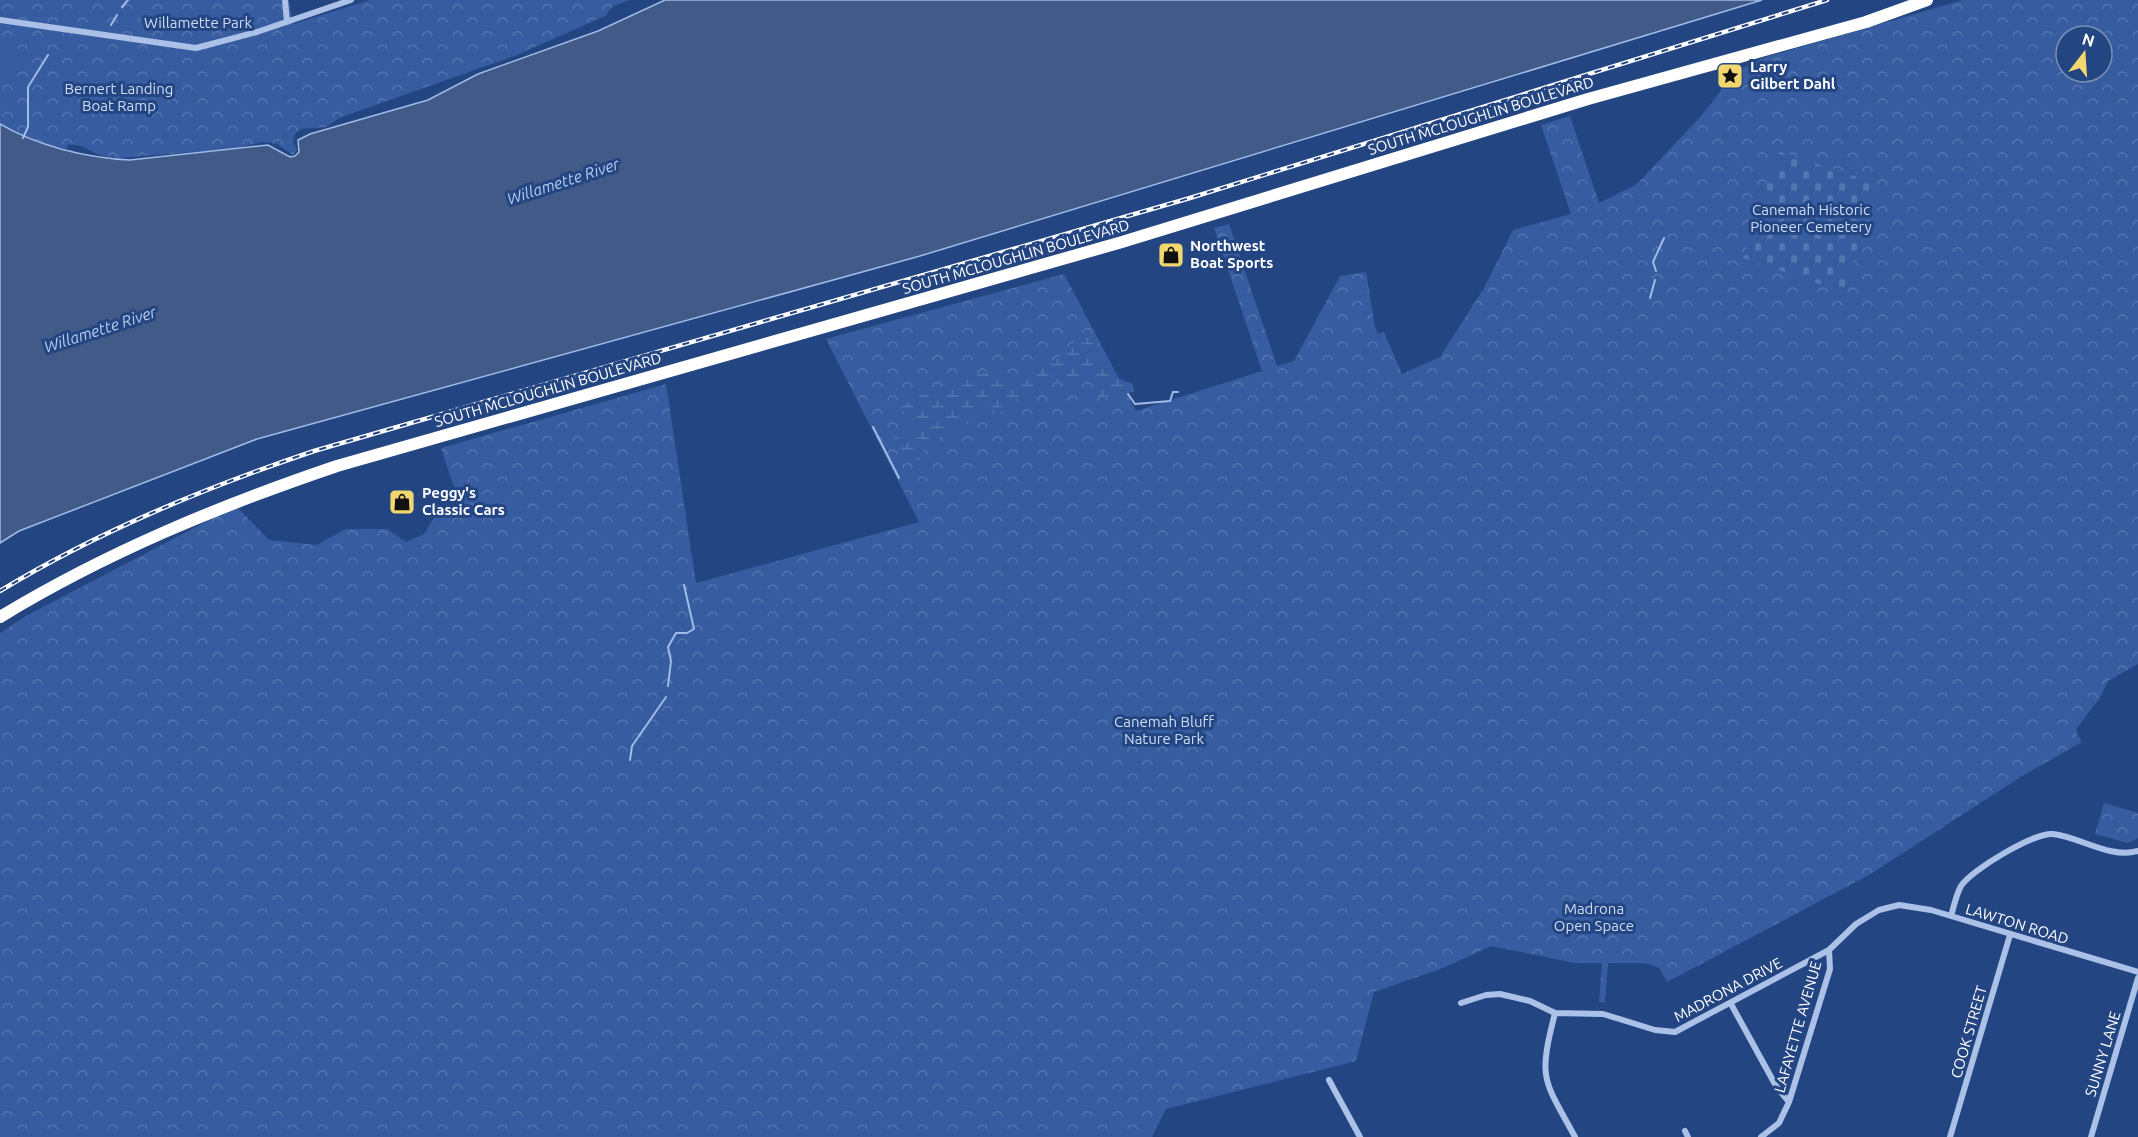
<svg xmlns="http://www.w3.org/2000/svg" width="2138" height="1137" font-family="Ubuntu,sans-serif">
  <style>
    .forest { fill: url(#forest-crowns); fill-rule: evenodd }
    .wetland { fill: url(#wetland-marsh) }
    .cemetery { fill: url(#cemetery-stones) }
    .garden { fill: #375da0 }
    .water { fill: #415a87; stroke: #9fbbe8; stroke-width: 1.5 }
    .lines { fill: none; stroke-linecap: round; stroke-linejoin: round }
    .stream { stroke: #9fbbe8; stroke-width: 2 }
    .street { stroke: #abc1e7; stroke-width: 6 }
    .highway { stroke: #fff; stroke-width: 12 }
    .rail-casing { stroke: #fff; stroke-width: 4.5 }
    .rail { stroke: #234582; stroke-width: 2; stroke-dasharray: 7; stroke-linecap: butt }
    .labels { text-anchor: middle; stroke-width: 6; stroke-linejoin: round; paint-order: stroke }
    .park-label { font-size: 15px; fill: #ceddf6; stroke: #234582 }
    .poi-label { font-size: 15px; font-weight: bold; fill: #fff; stroke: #234582; text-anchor: start }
    .street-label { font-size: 15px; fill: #fff; stroke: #234582 }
    .water-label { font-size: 16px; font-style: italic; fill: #b6cbef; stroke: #234582 }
  </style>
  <defs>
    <pattern id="forest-crowns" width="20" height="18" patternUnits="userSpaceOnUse" patternTransform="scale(1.5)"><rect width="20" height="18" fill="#375da0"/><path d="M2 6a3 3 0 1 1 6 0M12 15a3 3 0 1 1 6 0" fill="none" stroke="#5575ae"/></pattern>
    <pattern id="wetland-marsh" width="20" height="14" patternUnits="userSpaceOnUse" patternTransform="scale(1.5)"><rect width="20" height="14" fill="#375da0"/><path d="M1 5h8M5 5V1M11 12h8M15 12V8" fill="none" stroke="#5575ae"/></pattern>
    <pattern id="cemetery-stones" width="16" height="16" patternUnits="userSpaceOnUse" patternTransform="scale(1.5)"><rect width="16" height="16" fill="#375da0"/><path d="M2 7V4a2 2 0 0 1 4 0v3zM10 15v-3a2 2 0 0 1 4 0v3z" fill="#5575ae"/></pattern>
  </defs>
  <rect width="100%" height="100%" fill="#234582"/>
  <path class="forest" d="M0,0H289L293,24L370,0H630L613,6L605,16L517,55L339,118L326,127L301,129L295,134L293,141L297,150L293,155L277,144L263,142L231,149L119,158L99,155L81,146L68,144L67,149L23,138L0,124Z
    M1963,0H2138V664L2108,681L2100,698L2077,728L2076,732L2082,742L2022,776L1869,875L1667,982L1659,968L1645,963H1608L1605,1003L1599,1002L1602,963H1575L1491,946L1443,968L1374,992L1356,1061L1166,1109L1152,1137H0V633L24,617L236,506L269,540L317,545L345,529H387L406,542L424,534L435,516L459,502L441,448L666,384L696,583L919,522L826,339L1064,274L1136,411L1262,371L1214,228L1229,224L1277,366L1294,361L1340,276L1366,272L1375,327L1378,334L1384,332L1402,374L1440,357L1484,288L1513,230L1571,214L1541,125L1570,116L1599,203L1637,184L1702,115L1735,72L1763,58ZM2066,36H2102V72H2066Z
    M2104,803L2138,813V838L2128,843L2095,834Z"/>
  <path class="wetland" d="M1079,337L1089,338L1094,343V351C1106,368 1113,378 1133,384L1134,391C1120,397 1114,400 1098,396C1094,391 1092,384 1088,380C1076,367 1018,399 1003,405L1000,416L989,403L978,409L976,418L970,423L958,426L925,447L918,461L904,460L892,434L910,433L918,424L913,418L897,407C926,396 954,377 985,373C1000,370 1006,383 1025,379L1030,369L1056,360Z"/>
  <path class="cemetery" d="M1778,151L1878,184L1843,292L1743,258Z"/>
  <path class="garden" d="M0,54L16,56L13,74L0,72Z"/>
  <path class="water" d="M665,0H1762L920,256L257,439L19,531L0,543V124C37,146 87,158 130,160L268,145L290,157L295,156L299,152L298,140L310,134L428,100L478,74L598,31Z"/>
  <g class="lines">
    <path class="stream" d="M122,7L128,0
      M111,25L117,15
      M23,138L28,127V87L48,55
      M1656,271L1653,262L1664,238
      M1650,298L1655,280
      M1128,394L1135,404L1170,401L1173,392H1178
      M873,427L899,478
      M668,686L671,661L668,647L676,633H687L694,629L684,585
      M630,760L632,746L666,697"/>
    <path class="street" d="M285,0L287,22
      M0,20L196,48L257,32L351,0
      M1951,916C1954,906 1956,895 1961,886C1971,870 2035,832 2053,834C2080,837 2110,859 2138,851
      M1461,1003L1486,995L1500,994L1530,1001L1555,1013L1603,1014L1655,1030L1675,1032L1829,950L1856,924L1879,910L1899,905L1931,910L2138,972
      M1731,1004L1776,1086L1789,1102
      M1555,1013C1538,1080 1543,1078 1575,1137
      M1329,1080L1360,1137
      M1685,1131L1688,1137
      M1761,1137L1779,1123L1789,1102L1830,969L1829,950
      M1950,1137L2010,935
      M2091,1137L2138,978"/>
    <path class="highway" d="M0,617C107,552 219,506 337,466L1122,242L1588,99L1866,22L1927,0"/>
    <defs>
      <path id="rail" d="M0,591C99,531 205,488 314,451L1190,198L1827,0"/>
    </defs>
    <use href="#rail" class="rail-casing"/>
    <use href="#rail" class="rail"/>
  </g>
  <defs>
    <symbol id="sight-square" viewBox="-11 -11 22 22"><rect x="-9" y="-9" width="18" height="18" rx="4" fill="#f2d76e" stroke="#234582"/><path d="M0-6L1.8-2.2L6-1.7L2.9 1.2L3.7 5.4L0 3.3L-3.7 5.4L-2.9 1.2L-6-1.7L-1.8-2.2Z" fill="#111"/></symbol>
    <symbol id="shop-square" viewBox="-11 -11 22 22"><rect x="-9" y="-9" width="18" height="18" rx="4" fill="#f2d76e" stroke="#234582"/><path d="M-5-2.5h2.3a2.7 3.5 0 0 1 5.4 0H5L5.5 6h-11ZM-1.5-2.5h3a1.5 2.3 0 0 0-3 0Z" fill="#111"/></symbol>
  </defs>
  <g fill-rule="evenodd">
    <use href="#sight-square" x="1715" y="61" width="30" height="30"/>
    <use href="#shop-square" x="1156" y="240" width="30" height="30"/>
    <use href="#shop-square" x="387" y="487" width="30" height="30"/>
  </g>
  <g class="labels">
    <g class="park-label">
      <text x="198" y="28">Willamette Park</text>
      <text x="119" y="94">Bernert Landing<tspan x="119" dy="17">Boat Ramp</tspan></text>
      <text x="1811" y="215">Canemah Historic<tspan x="1811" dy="17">Pioneer Cemetery</tspan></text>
      <text x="1164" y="727">Canemah Bluff<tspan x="1164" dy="17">Nature Park</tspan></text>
      <text x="1594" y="914">Madrona<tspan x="1594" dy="17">Open Space</tspan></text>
    </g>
    <g class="poi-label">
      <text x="1750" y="72">Larry<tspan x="1750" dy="17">Gilbert Dahl</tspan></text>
      <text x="1190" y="251">Northwest<tspan x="1190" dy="17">Boat Sports</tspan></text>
      <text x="422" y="498">Peggy's<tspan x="422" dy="17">Classic Cars</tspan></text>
    </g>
    <g class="street-label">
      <text transform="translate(1481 116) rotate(-17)" y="5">SOUTH MCLOUGHLIN BOULEVARD</text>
      <text transform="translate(1016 257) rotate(-16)" y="5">SOUTH MCLOUGHLIN BOULEVARD</text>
      <text transform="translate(548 390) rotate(-16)" y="5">SOUTH MCLOUGHLIN BOULEVARD</text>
      <text transform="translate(2017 924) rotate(17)" y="5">LAWTON ROAD</text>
      <text transform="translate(1728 990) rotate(-28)" y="5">MADRONA DRIVE</text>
      <text transform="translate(1798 1027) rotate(-74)" y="5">LAFAYETTE AVENUE</text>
      <text transform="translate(1969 1032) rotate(-74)" y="5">COOK STREET</text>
      <text transform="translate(2103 1054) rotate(-73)" y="5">SUNNY LANE</text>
    </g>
    <g class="water-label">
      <text transform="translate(563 181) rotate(-18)" y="6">Willamette River</text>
      <text transform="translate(100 329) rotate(-18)" y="6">Willamette River</text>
    </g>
  </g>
  <g transform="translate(2084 54) rotate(17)"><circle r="28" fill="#234582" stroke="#7b8fb4" stroke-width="1.5"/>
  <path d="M0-4.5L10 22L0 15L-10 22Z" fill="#f2d76e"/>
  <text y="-9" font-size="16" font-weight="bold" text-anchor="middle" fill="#ffffff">N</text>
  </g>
</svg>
